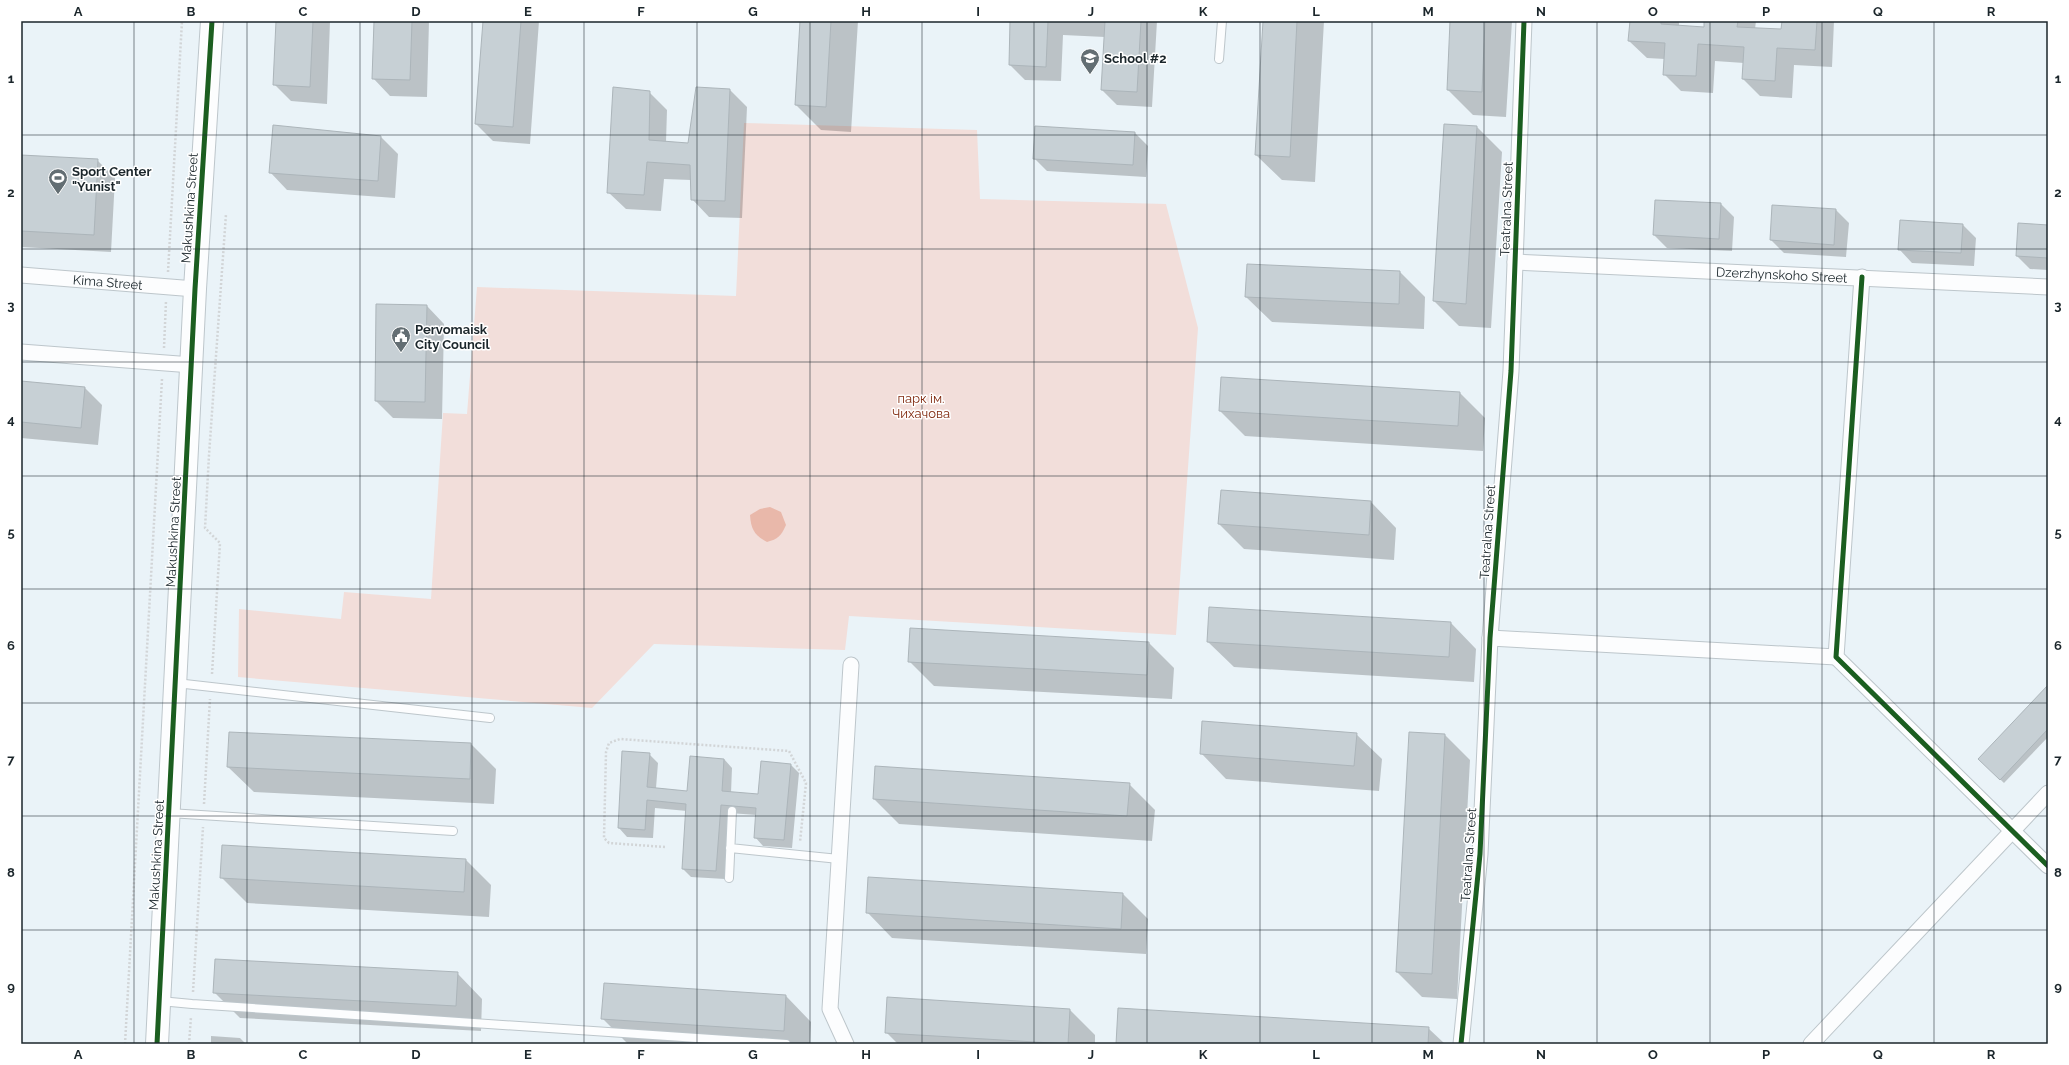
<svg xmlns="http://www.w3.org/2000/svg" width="2069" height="1065" font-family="Raleway,sans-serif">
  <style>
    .green { fill: #f2deda }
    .water { fill: #e9b8aa }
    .shadow { fill: #0003 }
    .building { fill: #c7d0d5; stroke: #acb5ba }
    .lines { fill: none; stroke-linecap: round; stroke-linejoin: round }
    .lane-casing { stroke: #bdc6cb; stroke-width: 10 }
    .street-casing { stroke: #bdc6cb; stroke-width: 17 }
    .secondary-casing { stroke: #bdc6cb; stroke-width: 24 }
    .path { stroke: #d2d5d7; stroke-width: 2.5; stroke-dasharray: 2 2; stroke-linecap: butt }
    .lane { stroke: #fcfdfe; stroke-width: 8 }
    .street { stroke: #fcfdfe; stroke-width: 15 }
    .secondary { stroke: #fcfdfe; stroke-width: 22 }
    .cycleway-casing { stroke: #fff; stroke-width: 8 }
    .cycleway { stroke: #1b5e20; stroke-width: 5 }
    .grid { fill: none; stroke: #1b262b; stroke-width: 1; stroke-opacity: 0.55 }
    .labels { text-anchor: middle; stroke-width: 3; stroke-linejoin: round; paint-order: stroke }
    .poi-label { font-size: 13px; font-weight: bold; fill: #1b262b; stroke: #fff; text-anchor: start }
    .street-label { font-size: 13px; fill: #1b262b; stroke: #fff }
    .park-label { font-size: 13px; fill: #80290e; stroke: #fff }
    .neatline { fill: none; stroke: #1b262b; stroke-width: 1.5 }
    .grid-label { font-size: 13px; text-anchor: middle; font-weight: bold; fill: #1b262b }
  </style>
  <rect width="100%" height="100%" fill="#eaf3f8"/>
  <path class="green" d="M744,123L977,130L980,199L1166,204L1198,328L1176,635L849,616L845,650L654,644L592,708L238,677L239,609L341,619L344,592L431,599L443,413L467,414L477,287L736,296Z"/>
  <path class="water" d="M770,507L781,512L786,525C781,536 778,539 767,542C754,535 751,529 750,515L760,509Z"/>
  <path class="shadow" d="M277,21H330L327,104L291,101L274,84Z
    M375,21H429L427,97L390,96L373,78Z
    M484,21H539L530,144L493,141L476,124Z
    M801,21H858L851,132L821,130L796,105Z
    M1011,21H1157L1152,107L1117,105L1102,90L1105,37L1063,35L1061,81L1025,80L1010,65Z
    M1264,21H1324L1315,182L1282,180L1256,155Z
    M1451,21H1512L1506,117L1473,115L1448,90Z
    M1631,21H1679V26L1704,28L1705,21H1756L1755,29L1782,30L1783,21H1834L1832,67L1794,65L1792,98L1760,96L1743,79L1744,63L1715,61L1713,93L1681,91L1664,74L1665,59L1647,58L1629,41Z
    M730,90L747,107L742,218L709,217L692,199L691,180L664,179L661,211L626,209L608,192L649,92L667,110L666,142L689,145Z
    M1036,127L1135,133L1148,146L1146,177L1047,171L1034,158Z
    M1477,127L1502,152L1491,328L1459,326L1434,301Z
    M381,137L398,154L395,198L287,190L270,172Z
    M21,156L97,160L115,178L111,252L21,247Z
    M1656,201L1721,204L1734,217L1732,251L1667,248L1654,235Z
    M1773,206L1836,210L1849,223L1846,257L1784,253L1771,240Z
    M1963,225L1976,238L1974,266L1912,263L1899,249Z
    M2048,226V270L2030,269L2017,256Z
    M1400,272L1425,297L1424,329L1272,322L1246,297Z
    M427,306L444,324L442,419L393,418L376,401Z
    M21,382L85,388L102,405L98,445L21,438Z
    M1460,393L1485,418L1483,451L1245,436L1220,411Z
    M1222,491L1371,502L1396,528L1394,560L1244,549L1219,524Z
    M1451,623L1476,649L1474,682L1234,667L1208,642Z
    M1149,643L1174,668L1172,699L934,686L909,661Z
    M2048,686V737L2004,783L1979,759Z
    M1356,734L1382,759L1379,791L1226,779L1201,753Z
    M1445,735L1470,760L1457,999L1422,997L1397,972Z
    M471,744L496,769L494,804L254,792L228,767Z
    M623,752L649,754L658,763L656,788L688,792L724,759L732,768L731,793L758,795L791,765L799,773L792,848L763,846L755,837L757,815L729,813L725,879L691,877L683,869L687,811L655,808L653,838L627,837L619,828Z
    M1129,784L1155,810L1152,841L899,824L874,799Z
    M466,860L491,885L489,917L247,903L221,877Z
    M1123,894L1148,919L1146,954L892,938L867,912Z
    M457,973L482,999L481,1031L240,1018L214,992Z
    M605,984L786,996L811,1022L810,1044H628L602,1018Z
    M1070,1010L1095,1035V1044H898L886,1032Z
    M1428,1028L1445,1044H1118Z
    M211,1036L240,1038L246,1044H211Z"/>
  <path class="building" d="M276,21H313L310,87L273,85Z
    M374,21H412L410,80L372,79Z
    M483,21H521L513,127L475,124Z
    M800,21H831L826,107L795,105Z
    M1010,21H1048L1046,67L1009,65Z
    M1105,21H1141L1137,92L1101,90Z
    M1263,21H1297L1290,157L1255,155Z
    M1450,21H1485L1482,92L1447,90Z
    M1630,21H1661V24L1704,27V21H1738L1737,27L1781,29L1782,21H1817L1815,50L1777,48L1775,81L1742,79L1744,47L1698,44L1696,76L1663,75L1665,43L1628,41Z
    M613,87L650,91L649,140L688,143L696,87L730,89L725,201L691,200L690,165L647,162L644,195L607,193Z
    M1444,124L1477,126L1466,304L1433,301Z
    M273,125L381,136L378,181L269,173Z
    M1035,126L1135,132L1133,165L1033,159Z
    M21,155L98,159L94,235L21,231Z
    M1655,200L1721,203L1719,239L1653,235Z
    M1772,205L1836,209L1834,245L1770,240Z
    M1900,220L1963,224L1961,253L1898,250Z
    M2018,223L2048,225V258L2016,256Z
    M1247,264L1400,271L1399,304L1245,297Z
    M376,304L427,305L425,402L375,401Z
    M1221,377L1460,392L1458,426L1219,411Z
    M21,381L85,387L81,428L21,422Z
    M1221,490L1371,501L1369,535L1218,524Z
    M1209,607L1451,622L1449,657L1207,642Z
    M910,628L1149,642L1147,675L908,662Z
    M2048,685V729L2000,780L1978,759Z
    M1202,721L1357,733L1354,766L1200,754Z
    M229,732L471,743L470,779L227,767Z
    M1409,732L1445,734L1432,974L1396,972Z
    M622,751L650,753L647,787L687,791L690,756L724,759L722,791L758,794L761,761L791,764L784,840L754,838L756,808L721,805L716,871L682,869L686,804L647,800L645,830L618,828Z
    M875,766L1130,783L1127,816L873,799Z
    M222,845L466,859L464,892L220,878Z
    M868,877L1123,893L1121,929L866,913Z
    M215,959L458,972L456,1006L213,993Z
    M604,983L786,995L784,1031L601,1019Z
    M887,997L1070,1009L1068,1044L885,1033Z
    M1118,1008L1429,1027L1428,1044H1116Z"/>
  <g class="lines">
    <defs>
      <path id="lane" d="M1219,59L1222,21
        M176,683L490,718
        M169,813L453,831
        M730,848L839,859
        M729,878L732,811
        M160,1001L192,1004L786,1044"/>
      <g id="street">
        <path id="s1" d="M1515,262L2048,287"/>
        <path id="s2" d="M21,275L195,289"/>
        <path d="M1862,277L1836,657L2048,866"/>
        <path d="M21,352L192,365"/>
        <path d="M1490,638L1836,657"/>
        <path d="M846,1044L830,1009L851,665"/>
        <path d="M1461,1044L1480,854L1490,638L1511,371L1524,21"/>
        <path d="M1811,1044L2048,793"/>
      </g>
      <path id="secondary" d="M157,1044L195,289L212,21"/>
    </defs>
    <use href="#lane" class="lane-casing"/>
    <use href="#street" class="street-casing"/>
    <use href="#secondary" class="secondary-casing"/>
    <path class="path" d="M168,272L182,21
      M164,348L166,301
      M212,674L220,543L205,528L209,455L226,214
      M204,804L210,699
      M665,847L609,843L604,838L606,752L609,743L620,739L789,751L806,783L800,842
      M193,992L203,827
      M125,1044L162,379
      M189,1044L191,1017"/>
    <use href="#lane" class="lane"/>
    <use href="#street" class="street"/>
    <use href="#secondary" class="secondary"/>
    <defs>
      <path id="cycleway" d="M1862,277L1836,657L2048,866
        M157,1044L195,289L212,21
        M1461,1044L1480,854L1490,638L1511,371L1524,21"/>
    </defs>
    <use href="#cycleway" class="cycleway-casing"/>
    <use href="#cycleway" class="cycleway"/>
  </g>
  <path class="grid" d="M134,21V1044M247,21V1044M360,21V1044M472,21V1044M584,21V1044M697,21V1044M810,21V1044M922,21V1044M1034,21V1044M1147,21V1044M1260,21V1044M1372,21V1044M1484,21V1044M1597,21V1044M1710,21V1044M1822,21V1044M1934,21V1044M21,135H2048M21,249H2048M21,362H2048M21,476H2048M21,589H2048M21,703H2048M21,816H2048M21,930H2048"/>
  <defs>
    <symbol id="school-pin" viewBox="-11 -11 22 30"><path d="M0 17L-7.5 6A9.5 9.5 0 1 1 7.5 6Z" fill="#636e73" stroke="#fff"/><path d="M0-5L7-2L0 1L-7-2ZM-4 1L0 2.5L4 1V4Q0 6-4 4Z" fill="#fff"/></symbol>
    <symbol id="stadium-pin" viewBox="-11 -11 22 30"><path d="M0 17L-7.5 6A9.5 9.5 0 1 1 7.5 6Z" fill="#636e73" stroke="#fff"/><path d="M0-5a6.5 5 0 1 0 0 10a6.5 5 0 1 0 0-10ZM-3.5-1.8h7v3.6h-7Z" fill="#fff"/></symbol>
    <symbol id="civic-pin" viewBox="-11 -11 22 30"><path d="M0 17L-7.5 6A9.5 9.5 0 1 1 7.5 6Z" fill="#636e73" stroke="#fff"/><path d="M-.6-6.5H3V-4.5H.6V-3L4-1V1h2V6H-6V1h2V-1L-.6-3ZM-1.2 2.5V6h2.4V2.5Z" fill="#fff"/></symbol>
  </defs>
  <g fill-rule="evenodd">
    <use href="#school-pin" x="1079" y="47" width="22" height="30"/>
    <use href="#stadium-pin" x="47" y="167" width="22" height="30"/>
    <use href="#civic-pin" x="390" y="325" width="22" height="30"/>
  </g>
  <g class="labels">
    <g class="poi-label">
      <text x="1104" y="63">School #2</text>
      <text x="72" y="176">Sport Center<tspan x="72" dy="15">"Yunist"</tspan></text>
      <text x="415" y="334">Pervomaisk<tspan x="415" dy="15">City Council</tspan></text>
    </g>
    <g class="street-label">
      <text transform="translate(189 208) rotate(-86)" y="5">Makushkina Street</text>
      <text transform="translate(1506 209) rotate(-88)" y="5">Teatralna Street</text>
      <text dy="5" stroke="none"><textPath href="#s1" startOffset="267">Dzerzhynskoho Street</textPath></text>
      <text dy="5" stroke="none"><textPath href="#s2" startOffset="87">Kima Street</textPath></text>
      <text transform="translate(173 532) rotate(-87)" y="5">Makushkina Street</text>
      <text transform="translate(1487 532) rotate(-86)" y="5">Teatralna Street</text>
      <text transform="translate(156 855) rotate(-87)" y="5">Makushkina Street</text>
      <text transform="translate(1468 855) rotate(-86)" y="5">Teatralna Street</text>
    </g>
    <g class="park-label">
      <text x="921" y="403">парк ім.<tspan x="921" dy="15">Чихачова</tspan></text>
    </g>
  </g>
  <rect width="2069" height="1065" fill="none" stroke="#ffffff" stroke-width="44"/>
  <rect x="22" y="22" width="2025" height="1021" class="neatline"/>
  <g class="grid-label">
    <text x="78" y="16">A</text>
    <text x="191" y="16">B</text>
    <text x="303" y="16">C</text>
    <text x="416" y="16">D</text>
    <text x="528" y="16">E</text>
    <text x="641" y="16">F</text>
    <text x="753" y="16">G</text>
    <text x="866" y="16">H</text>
    <text x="978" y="16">I</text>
    <text x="1091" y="16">J</text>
    <text x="1203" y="16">K</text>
    <text x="1316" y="16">L</text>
    <text x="1428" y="16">M</text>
    <text x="1541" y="16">N</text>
    <text x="1653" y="16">O</text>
    <text x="1766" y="16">P</text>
    <text x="1878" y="16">Q</text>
    <text x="1991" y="16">R</text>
    <text x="11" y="83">1</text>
    <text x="2058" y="83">1</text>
    <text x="11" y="197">2</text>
    <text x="2058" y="197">2</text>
    <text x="11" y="310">3</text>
    <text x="2058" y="310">3</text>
    <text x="11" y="424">4</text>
    <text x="2058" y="424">4</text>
    <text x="11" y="537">5</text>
    <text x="2058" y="537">5</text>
    <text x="11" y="650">6</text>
    <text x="2058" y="650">6</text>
    <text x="11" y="764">7</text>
    <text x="2058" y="764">7</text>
    <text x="11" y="877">8</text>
    <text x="2058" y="877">8</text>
    <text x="11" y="991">9</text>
    <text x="2058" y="991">9</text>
    <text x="78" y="1059">A</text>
    <text x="191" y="1059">B</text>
    <text x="303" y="1059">C</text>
    <text x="416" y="1059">D</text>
    <text x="528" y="1059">E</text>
    <text x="641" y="1059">F</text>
    <text x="753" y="1059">G</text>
    <text x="866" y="1059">H</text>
    <text x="978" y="1059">I</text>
    <text x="1091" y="1059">J</text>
    <text x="1203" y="1059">K</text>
    <text x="1316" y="1059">L</text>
    <text x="1428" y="1059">M</text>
    <text x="1541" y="1059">N</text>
    <text x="1653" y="1059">O</text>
    <text x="1766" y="1059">P</text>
    <text x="1878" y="1059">Q</text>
    <text x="1991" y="1059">R</text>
  </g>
</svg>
